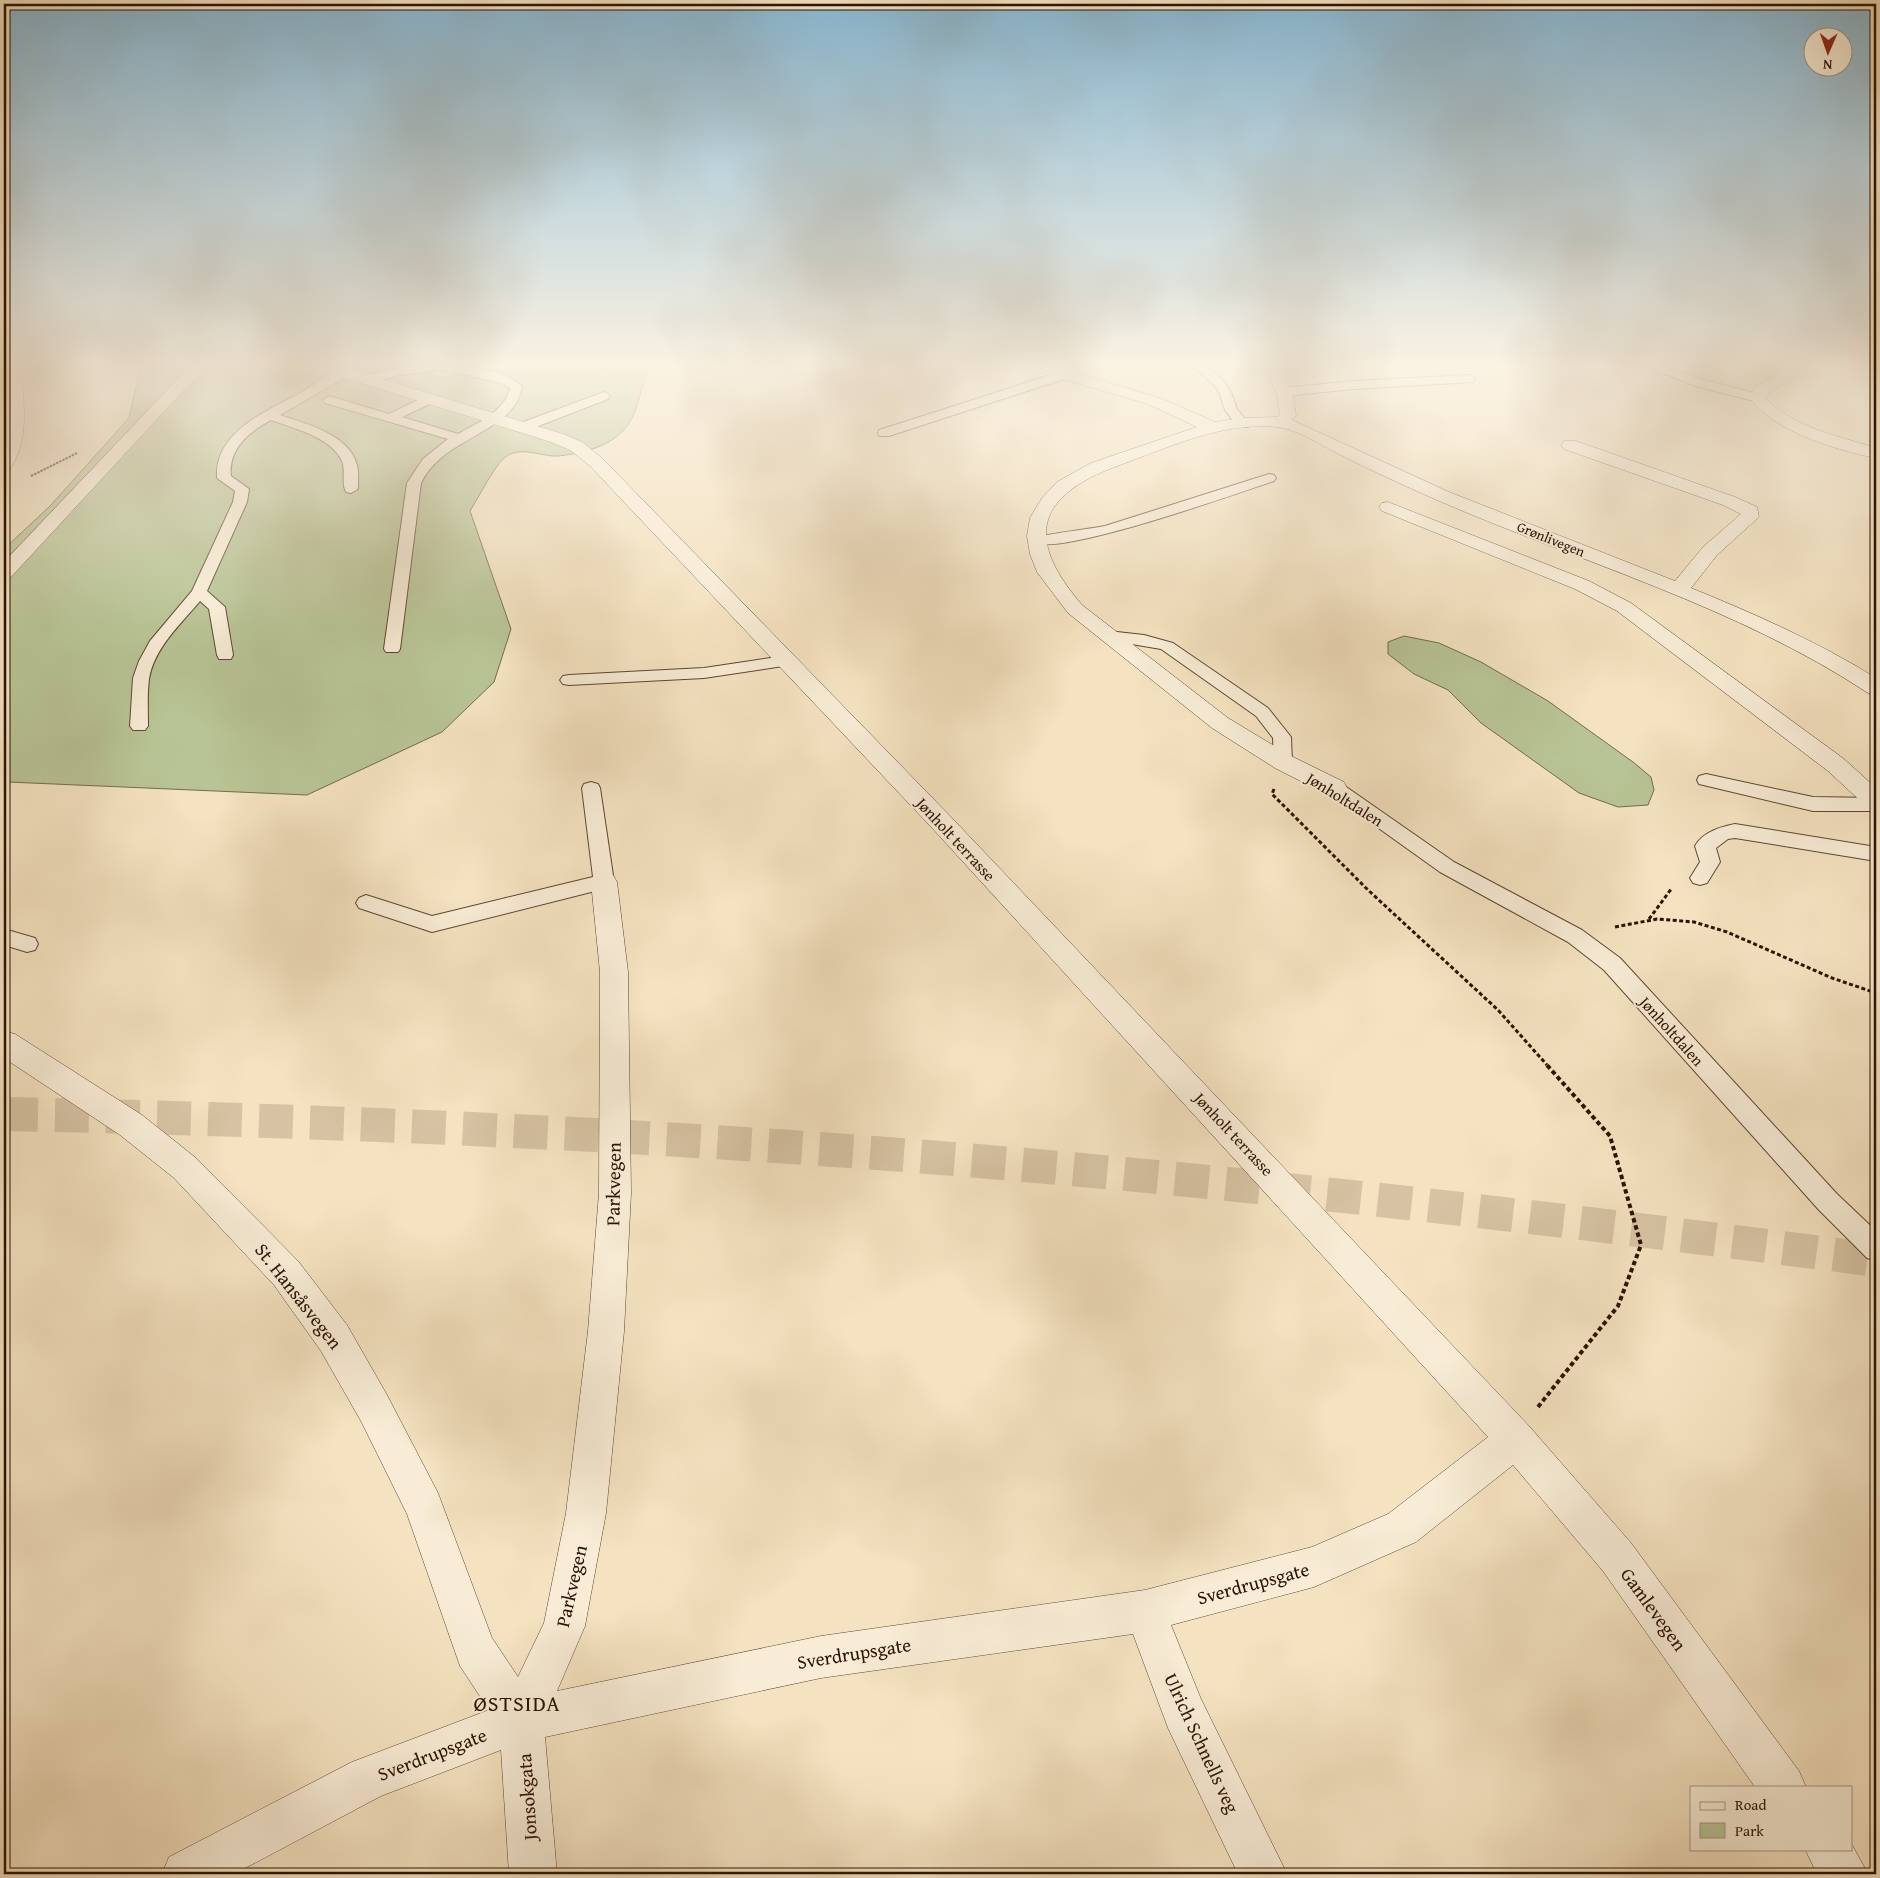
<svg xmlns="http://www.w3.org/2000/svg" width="1880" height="1878" font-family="'Gentium Book Plus',serif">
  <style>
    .green { fill: #b8c495; stroke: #726c4b }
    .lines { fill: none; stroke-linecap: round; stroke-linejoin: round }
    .primary-tunnel { stroke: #d6c3a3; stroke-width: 34; stroke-dasharray: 34 17; stroke-linecap: butt }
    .service-casing { stroke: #5d4731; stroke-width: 2 }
    .minor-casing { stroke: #5d4731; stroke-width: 1 }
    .path-far2 { stroke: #2b1301; stroke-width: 2; stroke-dasharray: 2.5 1; stroke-linecap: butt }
    .path-far1 { stroke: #2b1301; stroke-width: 3; stroke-dasharray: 4 2.5; stroke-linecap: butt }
    .path { stroke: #2b1301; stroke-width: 4; stroke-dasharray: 4.5 3; stroke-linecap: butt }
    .service { fill: #f8ecd6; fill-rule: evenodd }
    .minor { fill: #f8ecd6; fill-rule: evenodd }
    .labels { text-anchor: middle; stroke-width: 4; stroke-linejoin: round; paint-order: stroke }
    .far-street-label { font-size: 14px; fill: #2b1301; stroke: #f8ecd6 }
    .street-label { font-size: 16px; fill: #2b1301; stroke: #f8ecd6 }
    .near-street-label { font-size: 19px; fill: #2b1301; stroke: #f8ecd6 }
    .near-quarter-label { font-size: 22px; letter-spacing: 1px; fill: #2b1301; stroke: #f8ecd6 }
  </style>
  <rect width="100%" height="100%" fill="#f4e2c0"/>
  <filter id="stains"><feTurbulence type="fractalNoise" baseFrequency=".004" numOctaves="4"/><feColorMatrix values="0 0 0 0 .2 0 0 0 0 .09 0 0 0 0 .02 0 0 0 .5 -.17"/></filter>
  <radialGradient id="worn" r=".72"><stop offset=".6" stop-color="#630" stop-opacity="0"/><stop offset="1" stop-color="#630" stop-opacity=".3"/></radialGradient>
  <path class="green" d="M141,364H409L438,378L511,368L524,364H650L651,367C636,391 642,417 616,437C601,449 577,454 558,456C540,457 519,444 503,459C493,469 478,498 470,511L511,629L494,682L442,732L307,795L8,782L4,785V549L50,506L129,418Z
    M1404,636L1439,643L1481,662L1548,701L1633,762L1651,777L1654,790L1648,805L1618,807L1579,793L1481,723L1448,690L1414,674L1388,654V642Z"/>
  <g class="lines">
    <path class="primary-tunnel" d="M4,1114C312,1120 620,1133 928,1157C1245,1182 1561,1219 1876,1260"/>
    <defs>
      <path id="service" d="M426,364C450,364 507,368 522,387C515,433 443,436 421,483L400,649L398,652H386L384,649L407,483L423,459L448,439L325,403L323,400L329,396L389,414L426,396H434L436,399L434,402L402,417L458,434C477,423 505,412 510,388L502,383L443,370L399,375L365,384L359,380L361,377L399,367Z
        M1190,364H1204L1222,379L1231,392L1237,409L1249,424L1248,427H1238L1225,410L1219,392L1214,385Z
        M1638,364H1657L1704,380L1762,395L1764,398L1758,402L1696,386Z
        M343,369L349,373L347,376L280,415C306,424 349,434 357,465C359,473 358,481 358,489L351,493L346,492C341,483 346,471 342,461C331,437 293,428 271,420C249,432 228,449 231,476L249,489L247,502L207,591L225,607L233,655L231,659H219L217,655L209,609L200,601C181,624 154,648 149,679C147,694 148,711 148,726L145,730H133L130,726L133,678L139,661L150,641L192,591L233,502L235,491L217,478C214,431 268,411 302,392C315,384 329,373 343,369Z
        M1063,371L1069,375L1067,378L889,436H879L878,433L879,430Z
        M1469,375L1473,376L1475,379L1473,382L1354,389L1284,396L1278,392L1284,388L1354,381Z
        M604,392L610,396L608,399L528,430H518L517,427L518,424Z
        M1269,474L1274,475L1276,478L1274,481C1243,491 1044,563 1029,540C1033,535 1092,529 1105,526Z
        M1108,631L1144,635L1173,643L1268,708L1291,737L1292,762L1289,766L1283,768L1277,766L1274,762L1273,738L1256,716L1161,649L1102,639L1100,636L1102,633Z
        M784,656L790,657L792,661L790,665L704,678L569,685L563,684L560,680L563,676L569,675L704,668Z
        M1706,774L1813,797L1876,798V811H1813L1699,784L1697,780L1699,776Z
        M591,782L598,784L600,788L614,882L611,887L432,932L359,908L356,903L359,898L366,895L432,916L593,877L582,788L584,784Z
        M1335,782L1342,784L1454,862L1582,930L1620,958L1837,1194L1876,1231V1261L1867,1258L1819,1210L1604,970L1568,942L1440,872L1328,792L1326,788L1328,784Z
        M1735,824L1876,847V861L1735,838L1728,839L1716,848L1720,862L1707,883L1700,885L1693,883L1690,878L1700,862L1695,846C1703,832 1720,827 1735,824Z
        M4,929L35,938L38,944L35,950L27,952L4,945Z"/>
      <path id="minor" d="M4,364H20C23,399 31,438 10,469L4,470V446L8,416Z
        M192,364H208L11,577L4,579V562Z
        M308,364H332L563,434L582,442L602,458L951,817L1529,1426L1631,1543L1799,1771L1806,1787H1755L1603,1571L1513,1465L1416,1542L1314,1587L1171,1625L1201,1699L1287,1874H1238L1168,1728L1133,1634L821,1678L545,1737L557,1874H509L501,1750L381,1796L234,1874H162L169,1857L352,1762L489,1710L460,1666L407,1514L361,1421L321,1351L274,1285L174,1178L120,1135L4,1058V1031L15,1034L142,1115L196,1158L298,1261L347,1325L387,1395L438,1493L492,1638L518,1677L544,1623L566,1513L588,1331L599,1193L600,972L591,882L595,875L604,872L613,875L617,882L628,972L631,1193L624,1331L606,1513L585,1626L557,1691L821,1636L1145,1590L1312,1547L1388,1514L1488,1437L933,829L590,466L570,450L551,442L310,367Z
        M1019,364H1044L1160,398L1215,422L1242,418L1277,417L1280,414L1277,395L1264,364H1280L1293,395L1296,415L1292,420L1449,492L1675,581L1703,547L1741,514L1723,505L1564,449L1561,445L1564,441H1576L1735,497L1757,507L1759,517L1717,555L1691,588C1755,614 1818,642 1876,678V695L1868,693C1736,606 1582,563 1437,500C1403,485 1370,470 1337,453C1319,444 1297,429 1277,427C1230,422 1184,441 1141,457C1111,469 1080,477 1058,502C1029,536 1059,578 1082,605L1228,718L1291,756L1344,782L1347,788L1344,794L1335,796L1326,794L1275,768L1212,728L1068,613L1037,572L1030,554L1027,536L1030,518L1042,498L1057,482L1091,463L1197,427L1148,404L1021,367Z
        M1793,364H1812L1768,393L1766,398C1793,428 1839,436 1876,448V458C1837,450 1774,432 1750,398L1755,387Z
        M1388,502L1589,581L1631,603L1844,759L1876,788V809L1867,807L1828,771L1617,611L1575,589L1382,511L1379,507L1382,503Z
        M1851,1843L1868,1874H1817L1805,1849H1851Z"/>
    </defs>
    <use href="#service" class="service-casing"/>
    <use href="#minor" class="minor-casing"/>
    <path class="path-far2" d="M603,372L612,364
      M31,476L77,453"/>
    <path class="path-far1" d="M1274,789L1272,794L1368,890L1498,1010L1547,1065
      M1649,919L1672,888
      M1615,927L1657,919L1694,922L1727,932L1832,978L1876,993"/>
    <path class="path" d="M1538,1407L1618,1306L1641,1245L1610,1136L1546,1064"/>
    <use href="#service" class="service"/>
    <use href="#minor" class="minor"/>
  </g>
  <linearGradient id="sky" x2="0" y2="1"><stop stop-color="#89b8d3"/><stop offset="0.58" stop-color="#faf2e3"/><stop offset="1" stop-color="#faf2e3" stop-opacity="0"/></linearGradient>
  <rect width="1880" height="627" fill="url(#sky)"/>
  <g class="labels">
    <g class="far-street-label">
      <text transform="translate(1551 539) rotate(22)" y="5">Grønlivegen</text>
    </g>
    <g class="street-label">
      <text transform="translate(1345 799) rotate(32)" y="6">Jønholtdalen</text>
      <text transform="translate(956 839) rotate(47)" y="6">Jønholt terrasse</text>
      <text transform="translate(1672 1031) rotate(48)" y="6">Jønholtdalen</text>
      <text transform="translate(1234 1134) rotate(47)" y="6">Jønholt terrasse</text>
    </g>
    <g class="near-street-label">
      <text transform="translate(613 1184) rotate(-89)" y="7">Parkvegen</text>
      <text transform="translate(299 1296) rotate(52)" y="7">St. Hansåsvegen</text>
      <text transform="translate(1253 1583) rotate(-15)" y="7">Sverdrupsgate</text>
      <text transform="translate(571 1586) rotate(-77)" y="7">Parkvegen</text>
      <text transform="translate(1654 1609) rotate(54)" y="7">Gamlevegen</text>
      <text transform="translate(854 1653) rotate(-9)" y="7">Sverdrupsgate</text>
      <text transform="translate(1202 1743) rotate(65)" y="7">Ulrich Schnells veg</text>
      <text transform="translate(432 1754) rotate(-21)" y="7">Sverdrupsgate</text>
      <text transform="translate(527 1797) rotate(-94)" y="7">Jonsokgata</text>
    </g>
    <g class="near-quarter-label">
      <text x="517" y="1711">ØSTSIDA</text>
    </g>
  </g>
  <rect width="1880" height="1878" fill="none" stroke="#f4e2c0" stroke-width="20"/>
  <rect x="5" y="5" width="1870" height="1868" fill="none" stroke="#2b1301" stroke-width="2.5"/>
  <rect x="10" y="10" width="1860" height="1858" fill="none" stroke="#2b1301"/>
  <rect x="1690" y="1786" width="162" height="65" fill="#f8ecd6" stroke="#a69581"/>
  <rect x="1700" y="1802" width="25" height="8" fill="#f8ecd6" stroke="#a69581"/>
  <text x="1735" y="1810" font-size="15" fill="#2b1301">Road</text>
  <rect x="1700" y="1823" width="25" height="15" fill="#b8c495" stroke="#a69581"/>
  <text x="1735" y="1836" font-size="15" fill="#2b1301">Park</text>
  <g transform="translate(1828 52) rotate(182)"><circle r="24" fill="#f8ecd6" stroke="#a69581"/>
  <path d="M0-4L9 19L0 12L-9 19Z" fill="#8f2418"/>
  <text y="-8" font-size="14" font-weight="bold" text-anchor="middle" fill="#2b1301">N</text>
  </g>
  <rect width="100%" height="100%" filter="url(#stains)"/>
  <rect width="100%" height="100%" fill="url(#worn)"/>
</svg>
